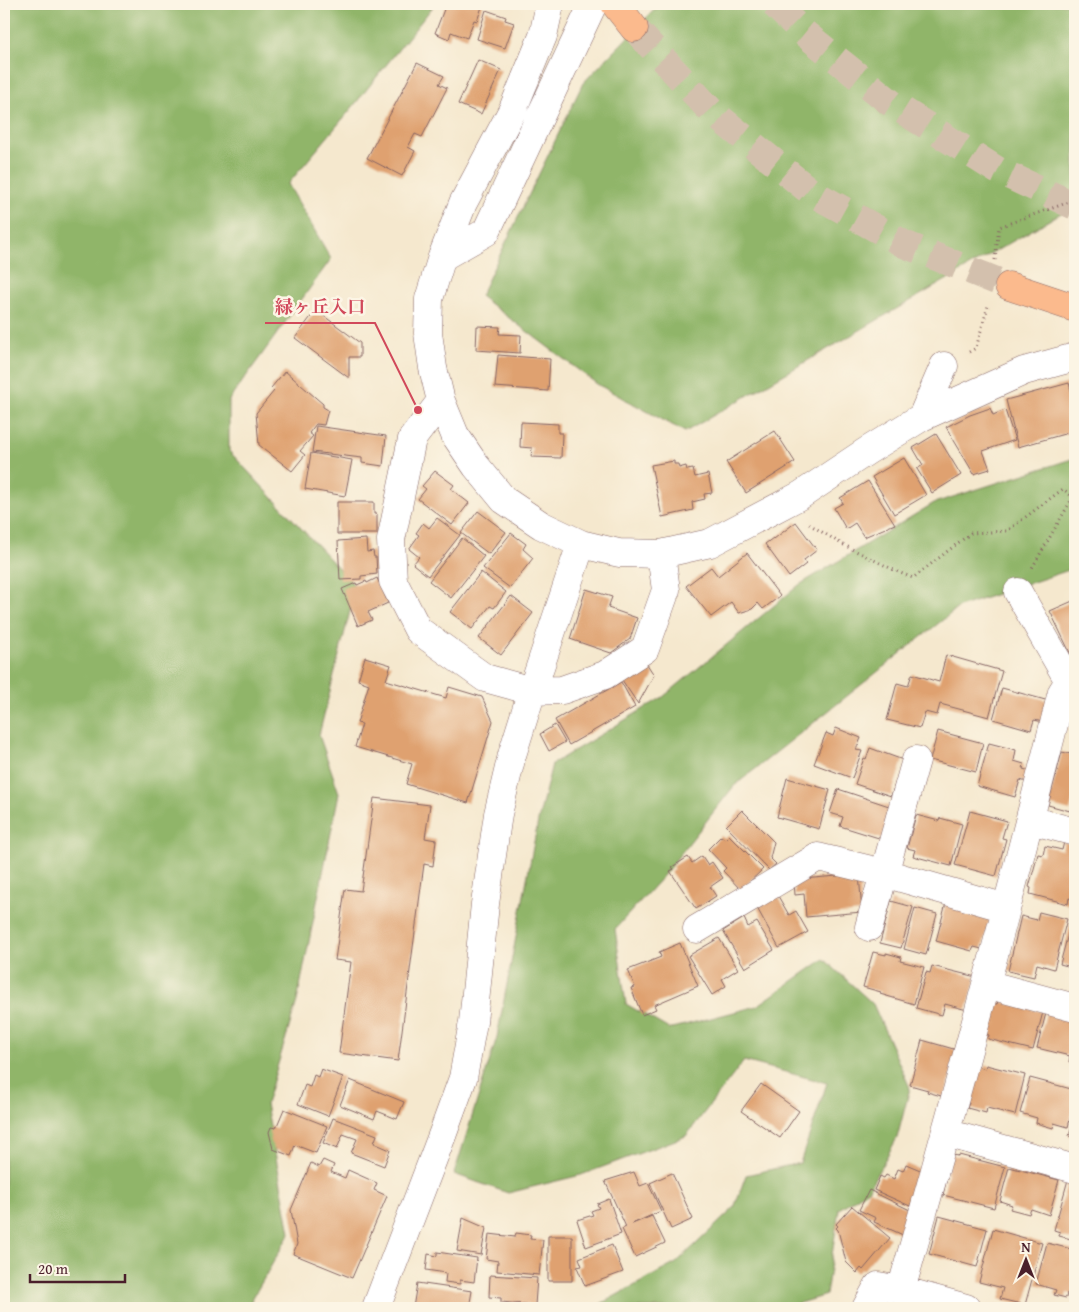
<svg xmlns="http://www.w3.org/2000/svg" width="1079" height="1312" font-family="'Gentium Book Plus','Noto Serif JP',serif">
  <style>
    .forest { fill: #90b569; stroke: #6d6a4a }
    .building { fill: #dfa170 }
    .lines { fill: none; stroke-linecap: round; stroke-linejoin: round }
    .major-tunnel { stroke: #d3c0ad; stroke-width: 28; stroke-dasharray: 28 14; stroke-linecap: butt }
    .minor-casing { stroke: #866564; stroke-width: 29 }
    .major-casing { stroke: #866564; stroke-width: 29 }
    .path { stroke: #866564; stroke-width: 3; stroke-dasharray: 1 4; stroke-linecap: butt }
    .minor { stroke: #fff; stroke-width: 28 }
    .major { stroke: #fbba8d; stroke-width: 28 }
    .leader { fill: none; stroke: #d1495b; stroke-width: 2 }
    .callout-dot { fill: #d1495b; stroke: #fcf5e5; stroke-width: 2 }
    .callout-label { font-size: 18px; text-anchor: middle; font-weight: bold; fill: #d1495b; stroke: #fcf5e5; stroke-width: 5; stroke-linejoin: round; paint-order: stroke }
  </style>
  <rect width="100%" height="100%" fill="#fcf5e5"/>
  <filter id="ink" filterUnits="userSpaceOnUse"><feTurbulence type="fractalNoise" baseFrequency=".02" numOctaves="2"/><feDisplacementMap in="SourceGraphic" scale="10" xChannelSelector="R" yChannelSelector="G"/><feConvolveMatrix kernelMatrix="1 2 1 2 8 2 1 2 1" color-interpolation-filters="sRGB"/></filter>
  <filter id="wash" filterUnits="userSpaceOnUse"><feTurbulence type="fractalNoise" baseFrequency=".0096" numOctaves="4" result="noise"/><feDisplacementMap in="SourceGraphic" scale="20" xChannelSelector="R" yChannelSelector="G"/><feGaussianBlur stdDeviation="1.12" result="paint"/><feColorMatrix in="noise" values="0 0 0 0 0 0 0 0 0 0 0 0 0 0 0 0 0 1.4 0 .05"/><feComposite in="paint" operator="in"/></filter>
  <g filter="url(#wash)">
    <rect width="100%" height="100%" fill="#f5e8ce"/>
    <path class="forest" d="M4,4H435L351,109L288,184L331,259L229,400V451L356,587L319,735L339,793L297,1001L266,1104L290,1233L247,1308H4Z
      M660,4H1075V205L685,432L597,384L480,296L583,83Z
      M1075,458V568L959,607L734,786L663,876L615,929L626,1004L669,1029L757,1006L824,959L873,1004L910,1088L897,1138L868,1190L839,1209L826,1295L783,1308H593L676,1263L734,1208L746,1175L800,1163L827,1083L744,1061L686,1136L581,1175L508,1193L454,1174L497,1037L538,821L552,764L663,697L799,585L934,503Z"/>
    <g id="blocks">
      <path class="building" d="M446,4H483L477,21L474,20L467,38L451,32L449,39L435,33Z
        M486,10L506,17L505,20L514,23L505,48L477,39Z
        M478,60L501,70L481,114L458,104Z
        M417,63L444,76L439,84L447,88L422,137L415,134L408,147L415,151L402,176L367,158Z
        M316,310L360,343V357H349V378L295,338Z
        M477,326L500,327L499,334L521,335L520,353L476,350Z
        M498,355L550,359L548,391L495,387Z
        M285,371L323,404V407L328,410L324,425L316,424L309,433L313,436L300,451L305,455L292,471L259,445L256,413L274,391L271,388Z
        M1069,383L1075,404V431L1018,447L1006,400Z
        M990,408L993,415L1005,410L1015,440L983,451L990,469L974,474L946,427L970,415Z
        M521,422L558,424V433H562L561,458L531,457L532,448L520,447Z
        M316,426L386,436L383,466L362,463V458L312,452Z
        M775,431L795,462L746,493L726,462Z
        M936,434L961,475L932,493L917,469L923,465L913,448Z
        M311,453L352,460L345,496L305,489Z
        M904,458L926,495L894,514L872,477Z
        M674,461V464H678L679,468L686,466L687,470L693,469L695,477L708,474L712,493L704,494L705,499L692,502L693,510L662,517L651,465Z
        M435,471L454,485L451,489L469,503L452,525L418,499L426,489L422,486Z
        M868,481L895,524L864,537L855,523L846,529L834,508L843,503L840,498Z
        M337,502H374V514H377V534H337Z
        M478,511L506,532L489,554L461,533Z
        M437,518L460,535L428,576L413,564L419,557L409,549L419,535L416,533L423,523L429,528Z
        M796,522L817,550L804,560L806,564L789,577L765,544L773,538L774,539Z
        M511,533L526,544L523,549L533,558L510,588L483,568Z
        M462,538L484,556L451,598L429,581Z
        M366,539L367,552L373,551L374,557H376L377,574L361,576V579L340,580L338,541Z
        M747,553L780,596L763,609L758,603L752,609L739,613L731,602L711,617L686,586L711,567L718,576Z
        M481,572L506,592L494,608L490,606L472,629L450,612Z
        M377,578L388,603L368,612L372,620L358,626L342,589L356,583L357,585L366,581L367,583Z
        M586,589L612,597L608,608L637,618L630,639L611,653L570,639Z
        M511,596L533,613L501,655L479,638Z
        M1075,600V658L1073,659L1050,611Z
        M946,655L1002,671L989,717L940,704L937,715L925,712L920,728L887,720L897,683L908,686L912,674L939,682Z
        M365,657L391,665L386,680L446,698L449,687L482,697L493,721L468,803L406,784L412,764L355,747L362,724L357,723L369,684L358,680Z
        M645,661L654,675L638,704L620,677Z
        M621,682L635,707L569,745L555,720Z
        M1002,688L1049,701L1043,722L1034,720L1031,730L993,719Z
        M555,725L565,742L549,751L540,734Z
        M836,728L861,738L856,750L862,751L852,778L814,764L826,733L833,736Z
        M938,731L983,743L976,772L930,760Z
        M989,743L1016,750L1014,761L1024,764L1023,769L1030,771L1027,782L1020,780L1015,797L977,786Z
        M870,748L903,760L891,796L855,784L864,758L866,759Z
        M1062,752L1075,755V795H1074L1070,811L1048,805Z
        M787,778L830,790L819,829L777,817Z
        M838,789L892,807L882,839L840,826L843,817L830,813Z
        M374,798L430,805L425,838L436,840L433,866L424,864L398,1061L339,1053L351,962L335,960L345,889L361,891Z
        M742,810L774,842L770,858L776,864L769,870L726,826Z
        M970,811L1007,821L1002,838L1006,839L996,876L955,865Z
        M916,815L939,821L940,818L962,824L951,866L913,856L915,850L907,848Z
        M729,835L763,869L741,890L723,871L726,868L708,849L721,836L725,839Z
        M1064,842L1075,845V887L1072,899L1069,898L1068,904L1030,894L1031,888L1029,887L1038,854L1043,855L1045,846L1062,850Z
        M702,856L708,865L712,862L723,878L710,887L716,896L696,909L670,871L674,869L672,867L688,857L692,863Z
        M859,874L862,912L806,917L804,894L795,895L794,882L803,879Z
        M778,896L789,915L796,911L808,932L779,948L757,908Z
        M891,901L913,907L901,948L880,943Z
        M946,903L991,915L982,949L974,947L972,951L936,941Z
        M915,908L937,914L926,955L904,949Z
        M1039,912L1067,919L1054,969L1037,964L1034,977L1008,971L1021,916L1037,920Z
        M744,918L748,927L757,922L774,950L745,968L723,931Z
        M1071,923L1075,924V968L1060,964Z
        M719,938L738,969L722,979L726,986L712,995L688,956Z
        M680,943L698,986L654,1005L656,1009L642,1015L631,988L635,987L628,970L661,957L659,952Z
        M873,952L886,955V953L901,957L900,961L924,967L914,1004L880,994L881,992L863,987Z
        M932,966L976,977L967,1010L945,1004L942,1015L916,1008L926,972L930,973Z
        M998,1001L1043,1012L1033,1050L988,1039L989,1035L984,1034L993,1003L997,1004Z
        M1046,1013L1075,1020V1063L1069,1062L1070,1056L1037,1048Z
        M922,1040L957,1050L945,1097L927,1092L928,1090L910,1085Z
        M986,1065L1025,1075L1015,1115L987,1108L986,1113L967,1108L969,1103L967,1102L977,1066L985,1069Z
        M321,1069L343,1077L328,1116L298,1104L305,1085L310,1087L314,1075L318,1077Z
        M1030,1078L1075,1090V1100L1068,1127L1054,1123L1053,1128L1036,1123L1037,1118L1020,1113Z
        M350,1080L404,1102L397,1119L377,1111L374,1119L340,1105Z
        M761,1084L799,1111L780,1138L741,1111Z
        M284,1109L327,1126L316,1153L295,1145L291,1156L273,1149L269,1132L271,1127L276,1128Z
        M1075,1117V1137L1069,1136Z
        M333,1118L377,1135L374,1143L390,1150L384,1166L351,1153L357,1139L343,1134L337,1149L323,1143Z
        M951,1155L958,1156L959,1155L1005,1167L994,1208L943,1195L948,1173L947,1172Z
        M323,1160L334,1165L331,1172L345,1178L348,1170L377,1183L374,1190L387,1196L352,1278L293,1254L297,1244L291,1210L311,1163L319,1167Z
        M906,1164L925,1172L910,1206L874,1190L880,1176L884,1178L886,1175L894,1179L898,1169L903,1171Z
        M1009,1167L1059,1180L1049,1215L1031,1209L1029,1214L1010,1209L1012,1205L1000,1201Z
        M634,1172L640,1186L648,1183L661,1211L632,1224L652,1216L665,1243L635,1257L622,1229L626,1227L605,1181Z
        M672,1173L693,1219L671,1229L650,1183Z
        M1069,1176L1075,1177V1240L1059,1236L1060,1232L1054,1230Z
        M869,1190L914,1212L903,1235L874,1222L876,1218L859,1210Z
        M609,1199L621,1234L586,1247L577,1220L593,1215L591,1211L599,1208L597,1204Z
        M852,1206L890,1238L863,1270L861,1268L857,1273L846,1262L838,1230L836,1228L838,1226L836,1224Z
        M939,1216L987,1229L977,1267L929,1254Z
        M463,1218L486,1228L481,1255L457,1251Z
        M993,1229L1042,1243L1025,1305L1000,1299L1003,1288L979,1282Z
        M516,1233L531,1235L530,1239L543,1240L539,1275L497,1271L498,1261L486,1259L489,1234L515,1237Z
        M548,1236H572V1281H548Z
        M1047,1243L1075,1250V1295L1067,1293L1066,1298L1054,1295L1056,1290L1036,1284Z
        M612,1245L623,1272L585,1286L577,1267L582,1266L579,1258Z
        M437,1252L477,1258L474,1282L460,1280V1284L445,1282L446,1273L426,1270L428,1254L437,1256Z
        M490,1275L537,1278L535,1305L501,1302V1298L489,1297Z
        M417,1283L472,1291L469,1308H413Z"/>
    </g>
  </g>
  <g filter="url(#ink)">
    <use href="#blocks" fill-opacity="0" stroke="#866564" stroke-width="1"/>
    <g class="lines">
      <path class="major-tunnel" d="M774,4L803,32L891,103L997,170L1075,206
        M634,28L712,112L811,192L904,244L1009,286"/>
      <defs>
        <path id="minor" d="M550,4L543,36L513,109L463,203L442,257L429,299L428,333L433,368L441,401L455,435L476,466L504,500L541,525L581,544L619,553L661,554L710,543L801,495L867,451L922,417L1024,371L1075,357
          M442,257L486,232L593,4
          M441,401L412,439L391,540L393,581L418,630L485,678L532,691L562,690L605,675L645,649L666,590L661,554
          M922,417L944,366
          M1018,592L1069,681
          M1030,820L1075,832
          M869,927L916,760
          M697,929L818,857L884,873L1006,908
          M986,984L1075,1008
          M946,1133L1075,1169
          M901,1290C958,1091 1012,892 1062,692L1069,681L1075,678
          M376,1308L443,1133L463,1078L473,1022L485,904L498,814L512,755L532,691L581,544
          M866,1308L878,1286L901,1290L966,1308"/>
        <path id="major" d="M615,4L634,28
          M1009,286L1075,308"/>
      </defs>
      <use href="#minor" class="minor-casing"/>
      <use href="#major" class="major-casing"/>
      <path class="path" d="M995,260L999,227L1075,200
        M969,352L976,348L988,306
        M809,524L840,543L898,572L913,578L971,533L1007,531L1063,489L1073,497L1032,568"/>
      <use href="#minor" class="minor"/>
      <use href="#major" class="major"/>
    </g>
  </g>
  <path class="leader" d="M418 410L375 323H265"/>
  <circle class="callout-dot" cx="418" cy="410" r="5"/>
  <g class="callout-label">
    <text x="320" y="313">緑ヶ丘入口</text>
  </g>
  <rect width="1079" height="1312" fill="none" stroke="#fcf5e5" stroke-width="20"/>
  <g transform="translate(1026 1260)" stroke="#fcf5e5" stroke-width="4" paint-order="stroke">
  <path d="M0-4L9 19L0 12L-9 19Z" fill="#4a1f2b"/>
  <text y="-8" font-size="14" font-weight="bold" text-anchor="middle" fill="#4a1f2b">N</text>
  </g>
  <path d="M30 1274v8h95v-8" fill="none" stroke="#4a1f2b" stroke-width="2.5"/>
  <text x="38" y="1274" font-size="15" fill="#4a1f2b" stroke="#fcf5e5" stroke-width="4" paint-order="stroke">20 m</text>
</svg>
